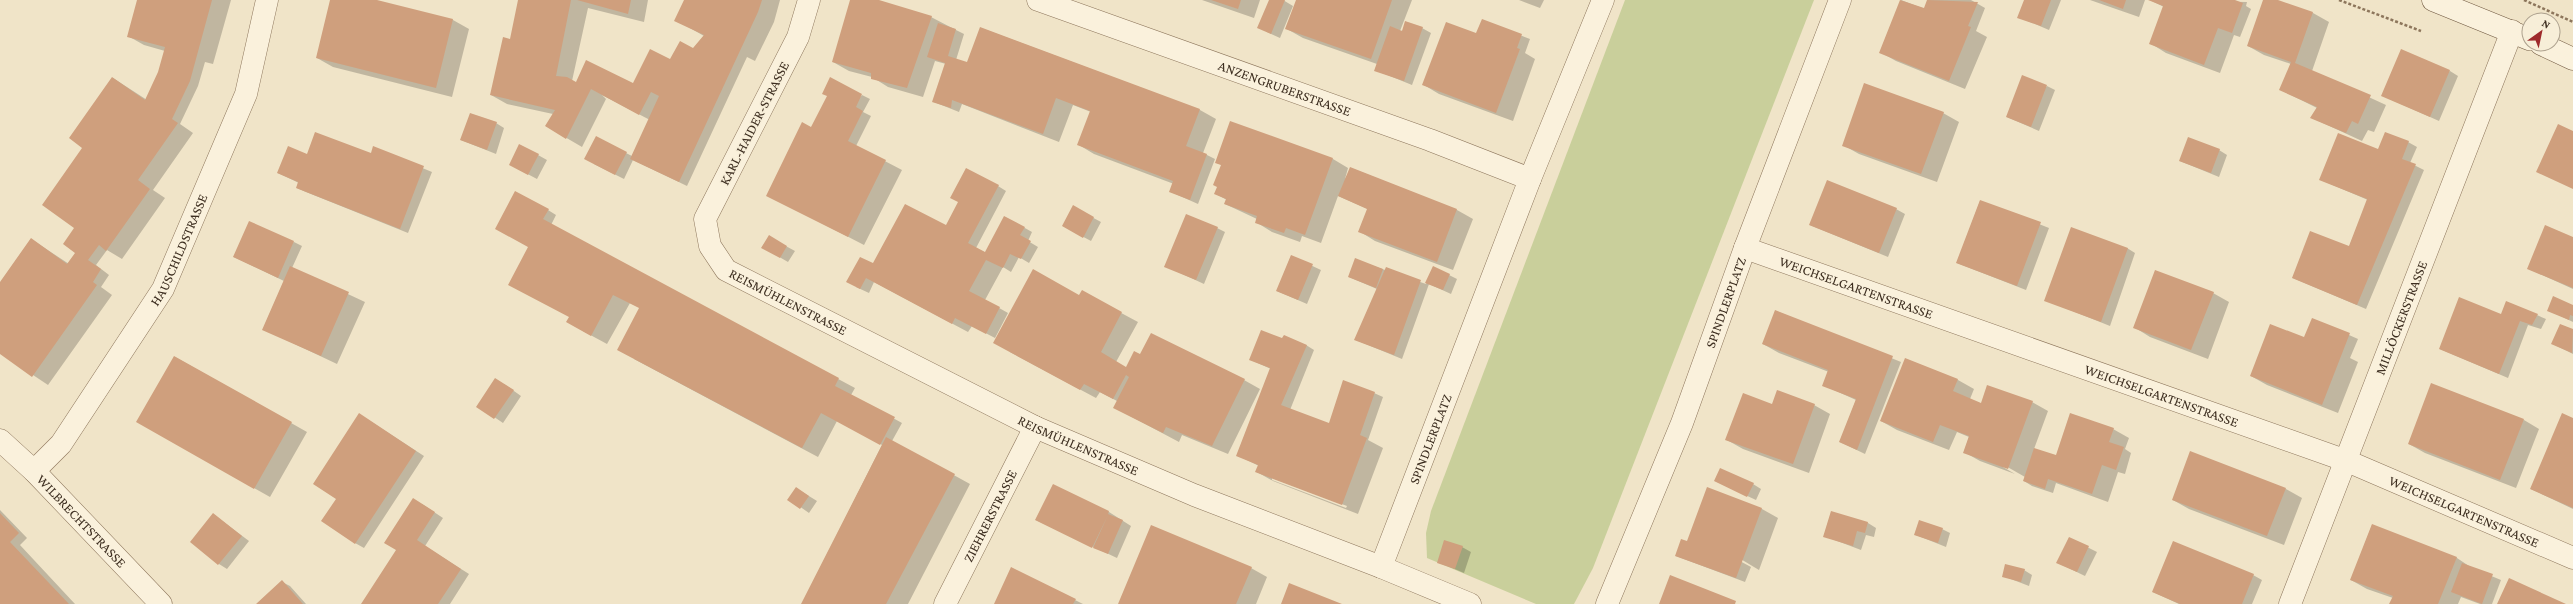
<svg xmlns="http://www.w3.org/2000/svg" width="2573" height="604" font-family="'Crimson Pro',serif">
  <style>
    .green { fill: #c9cf9b }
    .shadow { fill: #0003; fill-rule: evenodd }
    .building { fill: #cf9f7d }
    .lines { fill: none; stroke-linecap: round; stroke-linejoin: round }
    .minor-casing { stroke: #8d765c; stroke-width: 23 }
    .secondary-casing { stroke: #6f573f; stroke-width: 23 }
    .path { stroke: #8d765c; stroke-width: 2.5; stroke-dasharray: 3 2; stroke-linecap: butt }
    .minor { stroke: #faf1dc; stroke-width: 22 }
    .secondary { stroke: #faf1dc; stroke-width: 22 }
    .labels { text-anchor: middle; stroke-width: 3; stroke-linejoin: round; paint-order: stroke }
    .street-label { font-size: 14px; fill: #3d2e20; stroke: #f7eed8 }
  </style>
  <rect width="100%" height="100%" fill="#f0e4c8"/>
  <path class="green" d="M1625,0H1814L1593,568L1574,604H1536L1427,558L1426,533L1431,511Z"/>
  <path class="shadow" d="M138,0H231L213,64L205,62L198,86L180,124L193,133L153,190L165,198L122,259L107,250L96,265L109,275L101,287L112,295L48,385L0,353V283L31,239L69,264L77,253L75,228L84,148L113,78L147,100L159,73L165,51L144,45L128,36Z
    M331,0H374L453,20L469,29L452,97L333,67L317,58Z
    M519,0H648L644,22L588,8L572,81L577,83L634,84L693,49L704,36L676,20L685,0H780L774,22L755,61L747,57L687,186L633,160L624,179L594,164L626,153L632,156L650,120L602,95L606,99L582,147L546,126L553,114L507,104L491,95L511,40Z
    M851,0H875L931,17L956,30L964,34L956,60L967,64L981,28L1200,110L1216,119L1203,153L1215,159L1198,204L1171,192L1174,184L1094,154L1079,145L1091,112L1073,105L1059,142L962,104L959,112L934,102L946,64L935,61L923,97L888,87L872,77L849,71L833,62Z
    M1202,0H1260L1254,18Z
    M1270,0H1283L1293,6L1280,38L1267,32Z
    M1297,0H1412L1400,31L1422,28L1431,33L1412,85L1375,70L1377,64L1303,38L1287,29Z
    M1519,0H1544L1540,8Z
    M1901,0L1930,11L1925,7L1928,0H1971L1985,8L1976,31L1987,37L1965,89L1896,61L1880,52Z
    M2025,0H2061L2049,30L2018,17Z
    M2090,0H2145L2139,17Z
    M2150,0L2247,2L2246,6L2251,9L2240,37L2234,35L2220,73L2166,53L2150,43L2164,7Z
    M2264,0H2275L2313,13L2329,22L2312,71L2386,105L2374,132L2368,130L2362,141L2312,118L2317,108L2281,90L2291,64L2264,55L2248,46Z
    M1482,20L1530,39L1525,53L1535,59L1513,121L1439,94L1424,85L1482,36Z
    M2450,71L2458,76L2439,121L2383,96Z
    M2047,86L2055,90L2039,131L2007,117Z
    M862,95L870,99L863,112L871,116L856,146L902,170L864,245L767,195Z
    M1943,113L1959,122L1937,182L1859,154L1843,145Z
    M496,123L504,128L496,154L461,140Z
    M2408,142L2417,147L2410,163L2424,170L2366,309L2293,278L2349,247L2368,200L2321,180Z
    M520,145L547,160L537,179L518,169Z
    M374,148L432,172L408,233L306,192L297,188L299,183L278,173L308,155H371Z
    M2219,150L2227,155L2219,177L2180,161Z
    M1333,159L1348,168L1345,179L1351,168L1457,210L1473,219L1453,270L1375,241L1359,231L1368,209L1338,196L1321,243L1302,236L1300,242L1272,232L1256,222L1257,219L1225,204L1227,200L1216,194L1222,165L1217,163Z
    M998,186L1006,191L976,248L986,253L1005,217L1032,232L1028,241L1038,247L1029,263L1019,257L1011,272L1003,267L985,300L1008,313L995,338L972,326L968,332L874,282L869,293L856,287L874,265L951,229Z
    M1980,201L2049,228L2026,290L1957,263Z
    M1073,207L1101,222L1091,241L1063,226Z
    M1896,209L1905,214L1888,257L1810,225Z
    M548,210L556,215L551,225L855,388L851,395L902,423L892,441L970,484L908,604H802L882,445L837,421L818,457L634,359L641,308L630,303L607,344L583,331L570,317L529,247L505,233Z
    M1217,228L1225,232L1204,284L1165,266Z
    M769,237L795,251L788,262L762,247Z
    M2573,238V289L2529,269Z
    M294,242L302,246L292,268L365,302L337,364L263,329L284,281L234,257Z
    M2127,248L2135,253L2110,326L2045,300Z
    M1291,256L1321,270L1307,304L1277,291Z
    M1356,260L1426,284L1433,267L1457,279L1451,294L1429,284L1402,359L1356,340L1377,289L1349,277Z
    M1082,292L1138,322L1116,362L1126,369L1141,356L1244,380L1260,389L1228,454L1182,435L1179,442L1130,416L1117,401L1100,392L1096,398L1010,352L1079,297Z
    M2213,293L2229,302L2208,359L2150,337L2134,327Z
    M2507,302L2546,319L2541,329L2528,325L2508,378L2440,349L2502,315Z
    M2573,306V322L2548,310Z
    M1776,311L1901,362L1865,454L1840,442L1856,400L1823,385L1829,372L1779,353L1763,344Z
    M2313,319L2358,339L2350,358L2358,362L2338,413L2267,385L2251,376L2310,340Z
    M2561,325L2573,330V354L2553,344Z
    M1282,339L1306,345L1314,350L1290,410L1329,425L1374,393L1383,397L1368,440L1383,448L1358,514L1273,481L1257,472L1259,466L1237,455L1271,369L1251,360ZM1272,478L1347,506L1346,508L1272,480Z
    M175,357L307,432L270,497L138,422Z
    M1906,359L1958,380L1974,389L1970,399L1981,404L2032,402L2048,411L2034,449L2056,456L2113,429L2129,438L2125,449L2131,453L2125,474L2118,472L2108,502L2056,483L2053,493L2032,486L2024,481L2025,477L2004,465L2003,467L2015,474L1980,461L1964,452L1969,437L1957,432L1949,450L1897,430L1881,421Z
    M504,384L521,396L503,423L478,406Z
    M1773,405H1814L1830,414L1809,473L1743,449L1727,440Z
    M367,419L424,456L364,548L355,543L337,498Z
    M2573,419V509L2531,489Z
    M2524,420L2539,429L2516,488L2425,453L2409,444Z
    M1715,481L1753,484L1761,489L1756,500Z
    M1053,485L1109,512L1131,526L1117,558L1036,520Z
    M796,488L817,501L809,513L789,499Z
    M1708,489L1762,509L1778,518L1759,570L1739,558L1738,560L1751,567L1745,582L1676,556L1688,542Z
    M2286,489L2302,498L2284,545L2189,509L2173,500Z
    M422,504L443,518L425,546L469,574L450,604H362L397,550Z
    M0,510L27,538L20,545L75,604H0Z
    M1831,513L1868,523L1876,528L1874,537L1866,535L1861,550L1824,536Z
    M213,514L249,541L227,569L219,564Z
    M2372,525L2457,558L2472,568L2501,580L2492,604H2480L2461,597L2458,604H2392L2393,598L2367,589L2351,580Z
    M1942,529L1950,533L1946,547L1916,535Z
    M2069,538L2097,552L2085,576L2058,563Z
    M1462,547L1471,552L1464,573L1438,562Z
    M1251,568L1267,577L1256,604H1119Z
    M2024,570L2032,575L2029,586L2003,576Z
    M2253,575L2262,580L2252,604H2179L2153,592Z
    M282,582L290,586L306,604H257Z
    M1075,600L1083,604H995Z"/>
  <path class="building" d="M137,0H212L190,81L172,119L178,123L138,180L150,189L106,251L99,245L88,260L101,269L93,282L97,285L32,377L0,354V282L31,238L67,264L75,253L63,244L74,228L42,205L82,148L69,138L112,77L145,100L158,72L165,47L127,37Z
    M330,0H377L453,19L436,88L316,58Z
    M518,0H571L556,76L567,77L576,82L586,60L633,83L650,49L670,59L680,41L693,48L704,35L674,21L684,0H762L758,12L679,182L630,159L659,96L651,92L639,115L591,89L566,139L545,126L555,110L490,95L503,37L510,39Z
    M577,0H631L628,14Z
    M850,0H879L932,16L907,88L871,79V73L832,62Z
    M1211,0H1241L1238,9Z
    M1269,0H1285L1271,34L1257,28Z
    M1296,0H1392L1371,59L1285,29Z
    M1900,0L1924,8L1927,0L1978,2L1968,26L1971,27L1949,81L1879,53Z
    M2024,0H2051L2041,26L2017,18Z
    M2099,0H2126L2123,9Z
    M2148,0H2235L2243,3L2232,33L2218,28L2204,65L2149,44L2163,6Z
    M2263,0H2278L2313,12L2295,63L2371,95L2358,124L2352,121L2346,133L2310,118L2317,107L2279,90L2291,62L2247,46Z
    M1482,19L1522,34L1517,48L1520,49L1496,113L1422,85L1446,22L1476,33Z
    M1405,21L1423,27L1404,81L1374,71L1390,26L1402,31Z
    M938,23L956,29L948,56L967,62L980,27L1200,109L1186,146L1207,154L1190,200L1169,192L1173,181L1077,145L1090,111L1056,98L1043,134L952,100L951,108L932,102L945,63L927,57Z
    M2401,49L2450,70L2430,117L2381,96Z
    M2022,75L2047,85L2031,127L2006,117Z
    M830,77L862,94L856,107L863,111L848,141L886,160L848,237L766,196L802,122L811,127L827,96L822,94Z
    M1864,83L1944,112L1921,174L1842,146Z
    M470,113L497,122L487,150L460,140Z
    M1230,121L1333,158L1305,235L1286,228L1284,233L1255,223L1257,216L1224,204L1226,199L1214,194L1217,187L1213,185L1221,165L1215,163Z
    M2558,124L2573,131V189L2536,172Z
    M315,132L371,153L373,146L424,166L400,229L296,188L298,182L277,173L288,146L307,154Z
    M2385,132L2409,141L2402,159L2416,164L2357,305L2292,278L2310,231L2349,246L2367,199L2319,180L2338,133L2378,149Z
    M596,136L627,152L615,175L584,159Z
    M2188,137L2220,149L2211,173L2179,161Z
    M519,144L539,154L528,175L509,165Z
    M1350,167L1457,209L1437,262L1358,232L1367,209L1338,196Z
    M966,168L999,185L968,243L985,252L1004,216L1025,227L1020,235L1031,241L1021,259L1010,254L1003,268L986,260L969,291L1000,307L986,334L955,318L952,324L866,278L860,289L846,282L860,257L873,263L905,204L946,225L958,202L950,198Z
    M1827,180L1897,208L1879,253L1809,225Z
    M515,191L549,209L543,219L839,378L835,386L895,417L880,445L821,413L802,448L617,350L639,308L613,295L591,336L566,322L569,317L508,285L528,247L495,229Z
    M1980,200L2041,222L2017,286L1956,263Z
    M1073,205L1094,217L1083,238L1062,226Z
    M1186,214L1218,227L1196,280L1164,267Z
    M249,221L294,241L278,278L233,257Z
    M2545,225L2573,237V288L2527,269Z
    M2071,227L2128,248L2101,322L2044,301Z
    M769,235L787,246L780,258L761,248Z
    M1291,255L1313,264L1298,300L1276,291Z
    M1355,258L1383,269L1376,288L1348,277Z
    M290,266L349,292L321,356L262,330Z
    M1433,266L1450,274L1443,290L1425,283Z
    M1386,267L1421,280L1394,355L1354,340Z
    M1033,269L1079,295L1082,290L1122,312L1101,352L1126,367L1134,351L1140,354L1151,333L1245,379L1212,446L1166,427L1163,433L1113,408L1129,377L1126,375L1113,399L1084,384L1080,390L993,343Z
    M2155,270L2214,292L2191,350L2133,328Z
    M2553,296L2573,305V316L2570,315L2569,320L2547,311Z
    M2459,297L2501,314L2506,301L2538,314L2532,325L2520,321L2499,374L2439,349Z
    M1775,310L1893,356L1857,450L1839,442L1856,399L1822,386L1828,370L1762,344Z
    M2312,318L2350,333L2322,405L2250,376L2270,324L2304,337Z
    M2560,324L2573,329L2572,353L2551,344Z
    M1261,330L1282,338L1284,335L1307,345L1281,405L1329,423L1343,380L1375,392L1360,435L1367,438L1342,505L1255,472L1258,465L1236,456L1270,368L1249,360Z
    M174,356L292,422L254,489L136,422Z
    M1905,358L1958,379L1953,391L1981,403L1987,385L2033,401L2008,469L1963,453L1969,436L1940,425L1933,442L1880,421Z
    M495,378L514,390L494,419L476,407Z
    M2431,383L2524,419L2500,480L2408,444Z
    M1777,390L1815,404L1793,464L1725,440L1743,393L1772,404Z
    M359,413L416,451L355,544L321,521L336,499L313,484Z
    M2070,413L2114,428L2109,442L2124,447L2116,470L2102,465L2092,494L2048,479L2045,489L2023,481L2034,448L2056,455Z
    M2562,413L2573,418V508L2530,489Z
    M886,437L955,474L886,604H801Z
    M2190,451L2286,488L2267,536L2172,500Z
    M1720,468L1754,483L1747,497L1714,481Z
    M1053,484L1109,511L1108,514L1123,520L1108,554L1093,548L1108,515L1092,548L1035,520Z
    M796,487L809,496L800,509L787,500Z
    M1707,487L1762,508L1736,578L1675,556L1681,539L1687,541Z
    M413,498L435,512L417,540L461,569L438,604H361L396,550L384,543Z
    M1831,511L1868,522L1865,533L1857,531L1853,546L1823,537Z
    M0,513L19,533L10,542L69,604H0Z
    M213,513L242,536L218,565L190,542Z
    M1919,520L1943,528L1938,543L1914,535Z
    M2372,524L2457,557L2438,604H2389L2393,596L2350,580Z
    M1151,525L1252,567L1236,604H1118Z
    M2069,537L2089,546L2077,572L2056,563Z
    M1444,540L1463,546L1455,569L1437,563Z
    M2173,541L2254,574L2242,604H2180L2152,592Z
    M2462,563L2493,574L2482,604L2451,592Z
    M2005,564L2025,569L2021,582L2002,577Z
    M1011,567L1076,599L1073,604H994Z
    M1670,575L1736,601L1735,604H1659Z
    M2509,578L2566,604H2497Z
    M282,580L303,604H256Z
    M1289,583L1342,604H1281Z"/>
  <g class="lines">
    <defs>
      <g id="minor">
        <path id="s1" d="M809,0L798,37L705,219L710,246L726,270L1035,427L1194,495L1381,567L1470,604"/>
        <path id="s2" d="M1038,0L1430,140L1530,179"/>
        <path id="s3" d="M1745,248L2347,461L2573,558"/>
        <path id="s4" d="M0,440L34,471L161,604"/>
        <path id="s5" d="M34,471L61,444L163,289L246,94L267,0"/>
        <path id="s6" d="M1381,567L1530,179L1603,0"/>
        <path id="s7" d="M945,604L1035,427"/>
        <path id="s8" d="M1607,604L1682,423L1745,248L1840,0"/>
        <path id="s9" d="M2290,604L2512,31"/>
      </g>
      <path id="secondary" d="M2433,0L2529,39
        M2541,44L2573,59"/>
    </defs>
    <use href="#minor" class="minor-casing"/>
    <use href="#secondary" class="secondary-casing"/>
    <path class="path" d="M2339,0L2421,31
      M2524,0L2573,22"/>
    <use href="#minor" class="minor"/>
    <use href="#secondary" class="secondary"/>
  </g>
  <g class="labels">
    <g class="street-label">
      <text dy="5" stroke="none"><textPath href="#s2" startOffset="262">ANZENGRUBERSTRASSE</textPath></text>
      <text transform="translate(754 123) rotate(-63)" y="5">KARL-HAIDER-STRASSE</text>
      <text dy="5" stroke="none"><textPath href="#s5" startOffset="266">HAUSCHILDSTRASSE</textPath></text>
      <text dy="5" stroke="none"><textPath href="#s3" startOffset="118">WEICHSELGARTENSTRASSE</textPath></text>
      <text dy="5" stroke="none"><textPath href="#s1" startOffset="369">REISMÜHLENSTRASSE</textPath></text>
      <text dy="5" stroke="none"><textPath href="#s8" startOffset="324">SPINDLERPLATZ</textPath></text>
      <text dy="5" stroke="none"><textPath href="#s9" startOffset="307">MILLÖCKERSTRASSE</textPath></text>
      <text dy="5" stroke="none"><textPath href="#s3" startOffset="442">WEICHSELGARTENSTRASSE</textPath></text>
      <text dy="5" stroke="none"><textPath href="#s6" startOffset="137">SPINDLERPLATZ</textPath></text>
      <text dy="5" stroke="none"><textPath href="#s1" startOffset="693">REISMÜHLENSTRASSE</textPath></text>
      <text dy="5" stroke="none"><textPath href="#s3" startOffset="766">WEICHSELGARTENSTRASSE</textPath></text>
      <text dy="5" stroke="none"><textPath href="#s7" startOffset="99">ZIEHRERSTRASSE</textPath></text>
      <text dy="5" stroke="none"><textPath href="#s4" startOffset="115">WILBRECHTSTRASSE</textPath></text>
    </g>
  </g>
  <g transform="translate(2541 32) rotate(33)"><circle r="19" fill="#f7eed8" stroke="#ada18e"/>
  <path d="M0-3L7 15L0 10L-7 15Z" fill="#9e2a2b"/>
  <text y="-6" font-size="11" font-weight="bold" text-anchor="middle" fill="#3d2e20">N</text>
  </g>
</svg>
